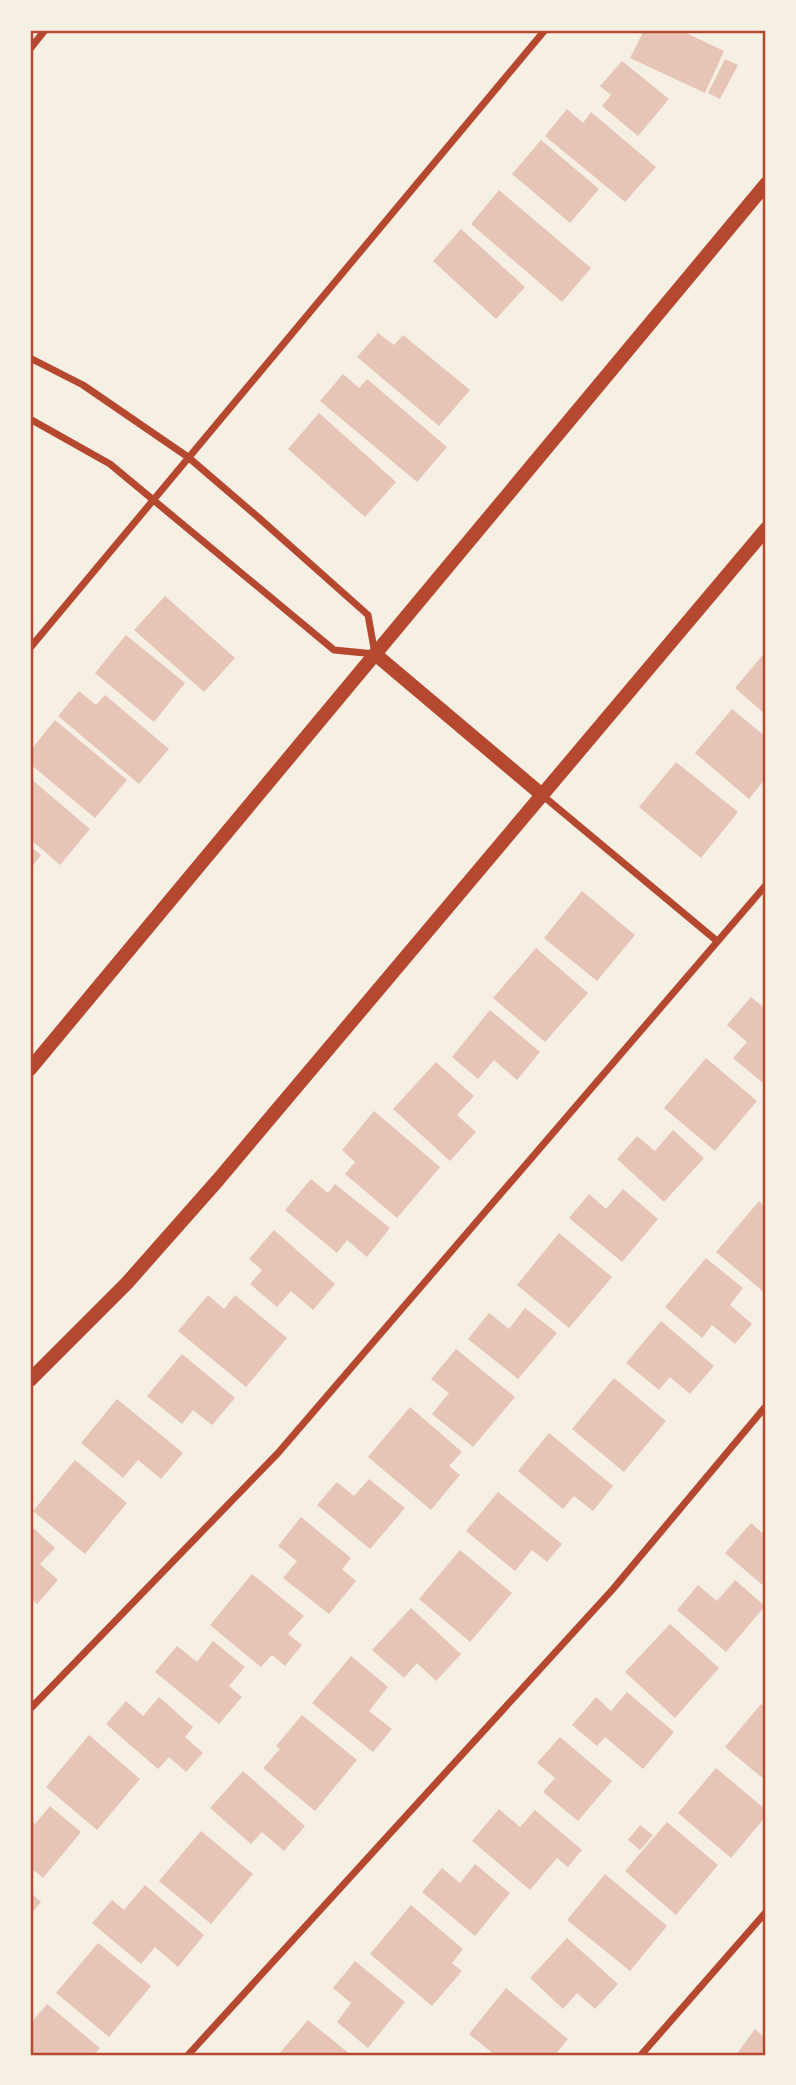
<svg xmlns="http://www.w3.org/2000/svg" width="796" height="2085" font-family="Karla,sans-serif">
  <style>
    .building { fill: #e6c5b7 }
    .lines { fill: none; stroke-linecap: round; stroke-linejoin: round }
    .minor { stroke: #b5482f; stroke-width: 7 }
    .secondary { stroke: #b5482f; stroke-width: 14 }
    .neatline { fill: none; stroke: #b5482f; stroke-width: 2.5 }
  </style>
  <rect width="100%" height="100%" fill="#f6efe4"/>
  <path class="building" d="M644,30H680L724,51L705,93L630,58Z
    M725,59L738,65L720,99L708,93Z
    M622,61L669,99L638,136L602,106L611,95L600,86Z
    M567,109L583,123L591,112L656,167L625,202L545,136Z
    M541,140L599,189L570,223L512,174Z
    M499,190L591,268L562,302L471,224Z
    M461,229L525,287L496,319L433,261Z
    M378,333L394,345L403,335L470,390L439,426L357,357Z
    M343,374L359,388L367,379L447,447L417,482L320,401Z
    M319,413L396,482L365,517L288,449Z
    M165,596L235,658L204,692L134,630Z
    M126,635L185,683L154,722L95,673Z
    M766,651V715L735,688Z
    M79,691L96,705L105,695L169,749L139,784L58,716Z
    M732,709L766,737V778L749,799L695,753Z
    M55,720L127,780L95,818L30,764V751Z
    M676,762L738,812L701,858L639,807Z
    M30,778L90,829L60,865L30,839Z
    M30,846L41,855L30,869Z
    M582,891L635,935L597,981L544,938Z
    M536,948L588,993L545,1042L493,998Z
    M751,997L766,1009L764,1084L733,1058L747,1042L727,1025Z
    M490,1010L540,1052L517,1080L494,1060L478,1079L452,1057Z
    M706,1058L757,1101L715,1151L664,1108Z
    M436,1062L474,1096L457,1115L476,1132L450,1161L393,1109Z
    M374,1111L440,1167L397,1218L345,1174L355,1162L342,1150Z
    M673,1130L704,1158L664,1202L617,1159L637,1136L655,1151Z
    M311,1179L328,1193L335,1184L390,1228L367,1257L347,1240L337,1253L285,1210Z
    M623,1189L658,1219L622,1262L569,1218L589,1194L606,1209Z
    M759,1201L766,1208V1294L716,1252Z
    M274,1230L335,1284L313,1310L291,1291L277,1307L250,1284L262,1270L249,1259Z
    M559,1233L612,1277L569,1328L517,1285Z
    M706,1258L743,1288L730,1305L752,1324L735,1344L712,1325L702,1338L665,1307Z
    M208,1295L224,1309L235,1295L287,1338L246,1387L178,1331Z
    M525,1308L557,1333L518,1379L468,1339L489,1313L509,1329Z
    M661,1321L714,1366L690,1394L670,1377L659,1390L626,1363Z
    M456,1349L515,1397L473,1447L432,1414L449,1393L431,1379Z
    M182,1354L235,1398L212,1425L193,1410L182,1424L147,1396Z
    M614,1378L666,1421L624,1472L572,1429Z
    M117,1399L183,1453L161,1479L138,1460L123,1478L81,1443Z
    M410,1407L462,1452L449,1466L460,1475L431,1510L368,1457Z
    M549,1433L613,1486L593,1511L574,1496L563,1509L518,1471Z
    M75,1460L127,1503L85,1554L33,1511Z
    M369,1479L405,1508L370,1549L317,1505L337,1482L354,1496Z
    M498,1492L562,1544L547,1562L532,1550L515,1571L466,1531Z
    M301,1517L351,1558L342,1569L356,1581L329,1614L283,1578L297,1561L278,1546Z
    M751,1523L766,1536V1588L725,1553Z
    M30,1525L55,1548L40,1564L58,1580L37,1604L30,1597Z
    M460,1550L512,1593L470,1642L419,1599Z
    M252,1574L304,1616L288,1634L302,1645L285,1666L272,1655L261,1667L210,1625Z
    M735,1580L765,1606L726,1652L677,1610L698,1585L717,1601Z
    M411,1608L461,1654L436,1681L417,1663L404,1678L372,1650Z
    M670,1624L719,1668L675,1718L625,1672Z
    M213,1641L245,1667L229,1686L242,1697L219,1724L155,1672L177,1646L197,1662Z
    M351,1656L388,1687L369,1711L392,1729L373,1752L312,1703Z
    M627,1692L674,1732L643,1769L605,1737L597,1746L572,1725L596,1697L611,1711Z
    M159,1697L193,1727L185,1737L203,1753L186,1772L169,1757L158,1769L106,1724L126,1701L143,1716Z
    M761,1704L766,1709V1781L725,1747Z
    M302,1715L357,1760L315,1811L263,1768L280,1749L276,1746Z
    M89,1735L140,1779L97,1830L46,1787Z
    M560,1737L612,1781L578,1821L543,1792L555,1778L537,1763Z
    M716,1768L766,1810V1816L731,1858L678,1813Z
    M243,1771L305,1826L284,1851L262,1832L251,1844L210,1808Z
    M50,1806L81,1832L43,1878L30,1867V1820L35,1824Z
    M499,1809L520,1827L535,1810L582,1850L568,1867L557,1858L530,1890L472,1841Z
    M667,1822L718,1865L676,1915L625,1871Z
    M640,1825L653,1835L640,1850L628,1840Z
    M201,1831L253,1874L211,1924L159,1881Z
    M475,1864L510,1893L475,1936L422,1892L442,1868L460,1883Z
    M605,1874L667,1926L630,1971L567,1920Z
    M145,1885L204,1935L178,1967L155,1947L141,1964L92,1923L112,1900L124,1910Z
    M30,1892L41,1902L30,1915Z
    M411,1905L463,1949L452,1963L462,1971L432,2006L370,1954Z
    M567,1938L618,1984L595,2009L577,1993L563,2009L530,1978Z
    M98,1943L151,1986L109,2037L56,1993Z
    M355,1961L405,2002L368,2048L337,2022L351,2003L333,1988Z
    M506,1988L568,2039L555,2055H495L469,2034Z
    M47,2004L100,2048L94,2055H30V2024Z
    M308,2020L351,2055H278Z
    M755,2029L766,2039V2055H736Z"/>
  <g class="lines">
    <path class="minor" d="M30,49L45,30
      M30,358L83,385L188,457L259,518L368,615L375,654L334,650L110,464L30,419
      M30,648L545,30
      M542,795L717,941
      M30,1709L278,1453L766,885
      M188,2055L613,1589L766,1406
      M641,2055L766,1912"/>
    <path class="secondary" d="M375,654L541,794
      M30,1069L766,184
      M30,1380L127,1283L218,1180L766,529"/>
  </g>
  <rect width="796" height="2085" fill="none" stroke="#f6efe4" stroke-width="63"/>
  <rect x="32" y="32" width="732" height="2022" class="neatline"/>
</svg>
